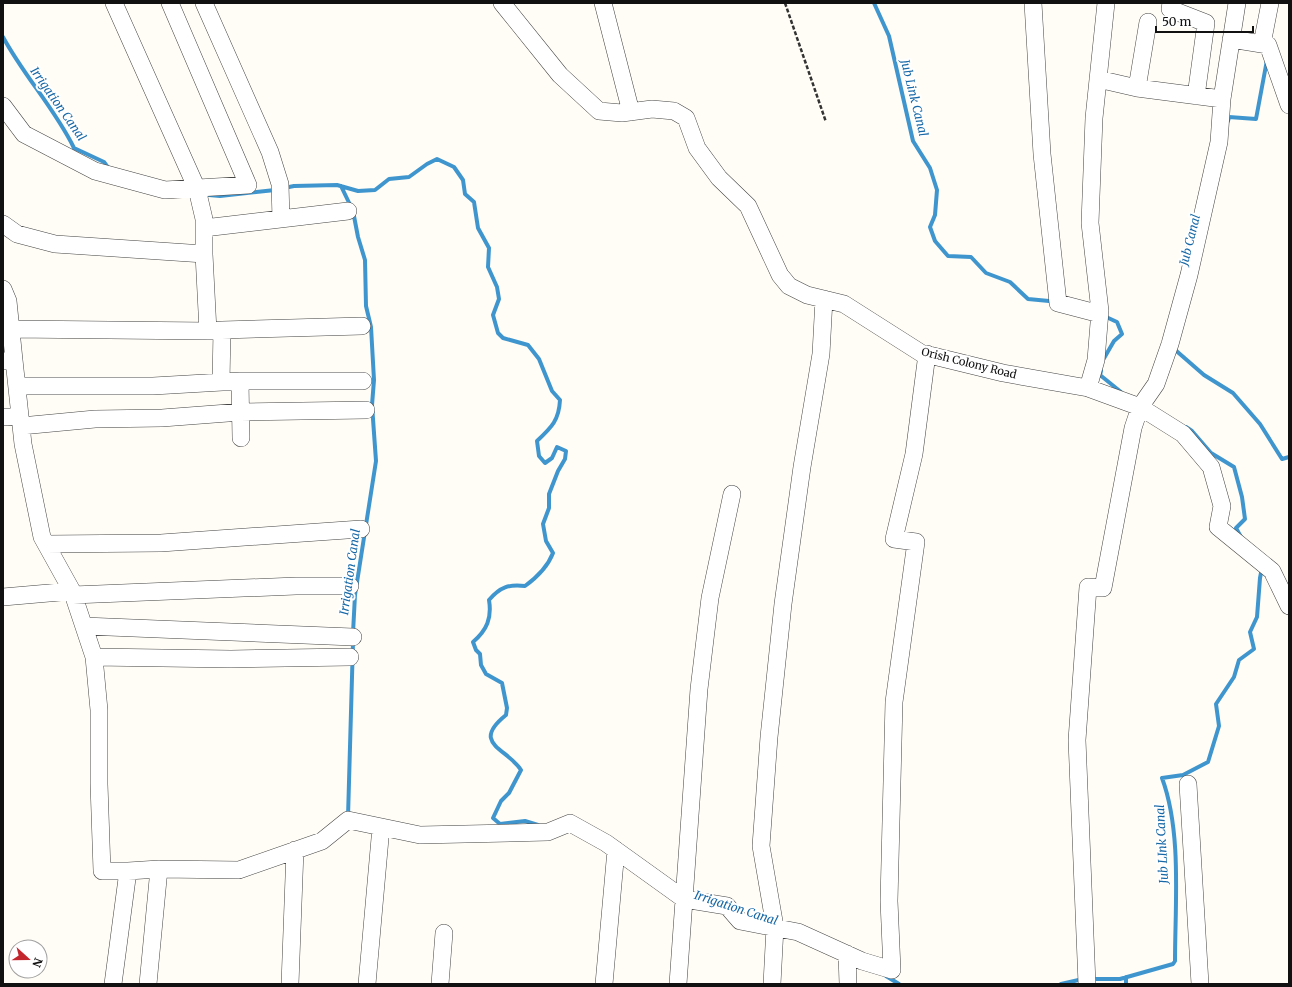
<svg xmlns="http://www.w3.org/2000/svg" width="1292" height="987" font-family="Merriweather,serif">
  <style>
    .lines { fill: none; stroke-linecap: round; stroke-linejoin: round }
    .stream { stroke: #3f96cf; stroke-width: 4 }
    .minor-casing { stroke: #444; stroke-width: 18 }
    .path { stroke: #333; stroke-width: 2.5; stroke-dasharray: 4 2; stroke-linecap: butt }
    .minor { stroke: #fff; stroke-width: 17 }
    .labels { text-anchor: middle; stroke-width: 4; stroke-linejoin: round; paint-order: stroke }
    .street-label { font-size: 11px; fill: #111; stroke: #fff }
    .water-label { font-size: 12px; font-style: italic; fill: #1768a6; stroke: #fff }
  </style>
  <rect width="100%" height="100%" fill="#fffdf5"/>
  <g class="lines">
    <path class="stream" d="M874,3L889,36L913,141L930,168L937,190L935,215L930,227L935,241L948,256L971,257L986,273L1010,282L1028,299L1049,301L1053,303
      M3,37C24,76 55,109 74,148L104,162L109,169
      M1228,121L1229,117L1256,119L1267,60
      M341,186L353,211L358,237L365,260L366,306L371,327L374,380L372,405L376,461L355,595L353,633
      M284,188L294,186L337,185L358,191L375,190L389,179L409,177L427,164L437,159L454,167L463,180L465,194L474,202L478,228L489,248L488,267L497,287L499,299L493,315L498,333L503,338L528,345L539,359L552,391L560,400C559,420 552,427 537,441L539,456L545,463L552,458L557,447L566,451L565,459L558,471L549,494V508L543,524L546,541L553,553C548,566 536,578 525,586C509,584 500,587 489,600C492,618 487,630 473,642L476,650L480,654L481,665L486,674L502,683L507,708L506,715C470,744 507,748 521,770L509,793L501,801L493,818L500,824L525,821L538,825
      M209,195L220,196L275,190
      M1173,348L1204,375L1233,393L1260,424L1282,459L1289,457
      M1103,360L1114,341L1122,334L1117,322L1104,316
      M1101,371L1100,375L1121,392
      M1186,427L1192,431L1211,453L1234,467L1242,497L1245,519L1236,528L1241,537
      M348,817L353,642
      M886,976L899,984
      M1091,979H1120L1173,964L1175,961C1175,904 1182,832 1162,778L1183,775L1208,762L1219,726L1216,704L1234,677L1239,660L1254,649L1250,632L1257,617L1260,578L1262,568
      M1061,984L1083,979
      M1126,984V977"/>
    <defs>
      <path id="minor" d="M114,3L197,189L204,219V254L208,331L222,330L221,382L240,381L241,438
        M204,3L270,152L280,184L281,219
        M502,3L560,75L599,111L622,113L652,109L674,111L686,118L697,148L719,178L748,206L780,275L789,286L807,295L844,304L921,353L1003,373L1088,388L1140,407L1183,434L1211,467L1222,506L1218,527L1272,571L1289,606
        M603,3L631,112
        M1033,3L1042,154L1058,303L1100,314
        M1171,3L1170,9L1206,23L1196,96
        M1231,39L1268,45L1289,105
        M1262,44L1270,3
        M1098,79L1137,88L1222,99L1237,3
        M1137,88L1148,22
        M3,106L24,134L95,171L165,190L248,185L170,3
        M3,224L17,234L55,244L204,254
        M204,228L348,211
        M3,289L8,301L14,360L3,361
        M11,329L208,331
        M222,330L362,326
        M14,360L23,444L42,537L72,591L94,657L99,710V784L102,871H128L113,984
        M17,386H153L240,381H363
        M1088,388L1096,360L1100,311L1090,223L1094,118L1106,3
        M3,417L20,416
        M21,426L95,419L162,418L241,412L366,410
        M46,544L161,543L361,529
        M73,595L296,586H350
        M3,597L72,591
        M84,626L353,637
        M94,657L231,659L350,657
        M1188,784L1200,984
        M128,871L159,869L239,870L322,841L348,820L420,835L548,832L570,823L606,843L684,899L727,906L740,921L798,932L862,961L892,970L889,901L894,702L916,542L894,539L914,454L927,354
        M847,954L848,984
        M148,984L159,869
        M290,984L295,850
        M367,984L381,827
        M440,984L444,933
        M604,984L616,850
        M678,984L699,689L710,598L732,494
        M772,984L775,927L761,846L769,737L783,604L802,467L821,354L824,299
        M1087,984L1077,740L1088,587L1103,588L1133,428L1140,407L1156,384L1170,344L1189,275L1219,142L1222,99"/>
    </defs>
    <use href="#minor" class="minor-casing"/>
    <path class="path" d="M785,3L826,122"/>
    <use href="#minor" class="minor"/>
  </g>
  <g class="labels">
    <g class="street-label">
      <text transform="translate(969 363) rotate(14)" y="4">Orish Colony Road</text>
    </g>
    <g class="water-label">
      <text transform="translate(914 98) rotate(76)" y="4">Jub Link Canal</text>
      <text transform="translate(58 104) rotate(55)" y="4">Irrigation Canal</text>
      <text transform="translate(1190 240) rotate(-76)" y="4">Jub Canal</text>
      <text transform="translate(350 572) rotate(-82)" y="4">Irrigation Canal</text>
      <text transform="translate(1162 844) rotate(-93)" y="4">Jub LInk Canal</text>
      <text transform="translate(736 908) rotate(18)" y="4">Irrigation Canal</text>
    </g>
  </g>
  <rect width="1292" height="987" fill="none" stroke="#111111" stroke-width="8"/>
  <g transform="translate(28 959) rotate(111)"><circle r="19" fill="#ffffff" stroke="#a0a0a0"/>
  <path d="M0-3L7 15L0 10L-7 15Z" fill="#c4262e"/>
  <text y="-6" font-size="11" font-weight="bold" text-anchor="middle" fill="#111111">N</text>
  </g>
  <path d="M1156 26v6h97v-6" fill="none" stroke="#111111" stroke-width="2"/>
  <text x="1162" y="26" font-size="12" fill="#111111" stroke="#ffffff" stroke-width="3" paint-order="stroke">50 m</text>
</svg>
